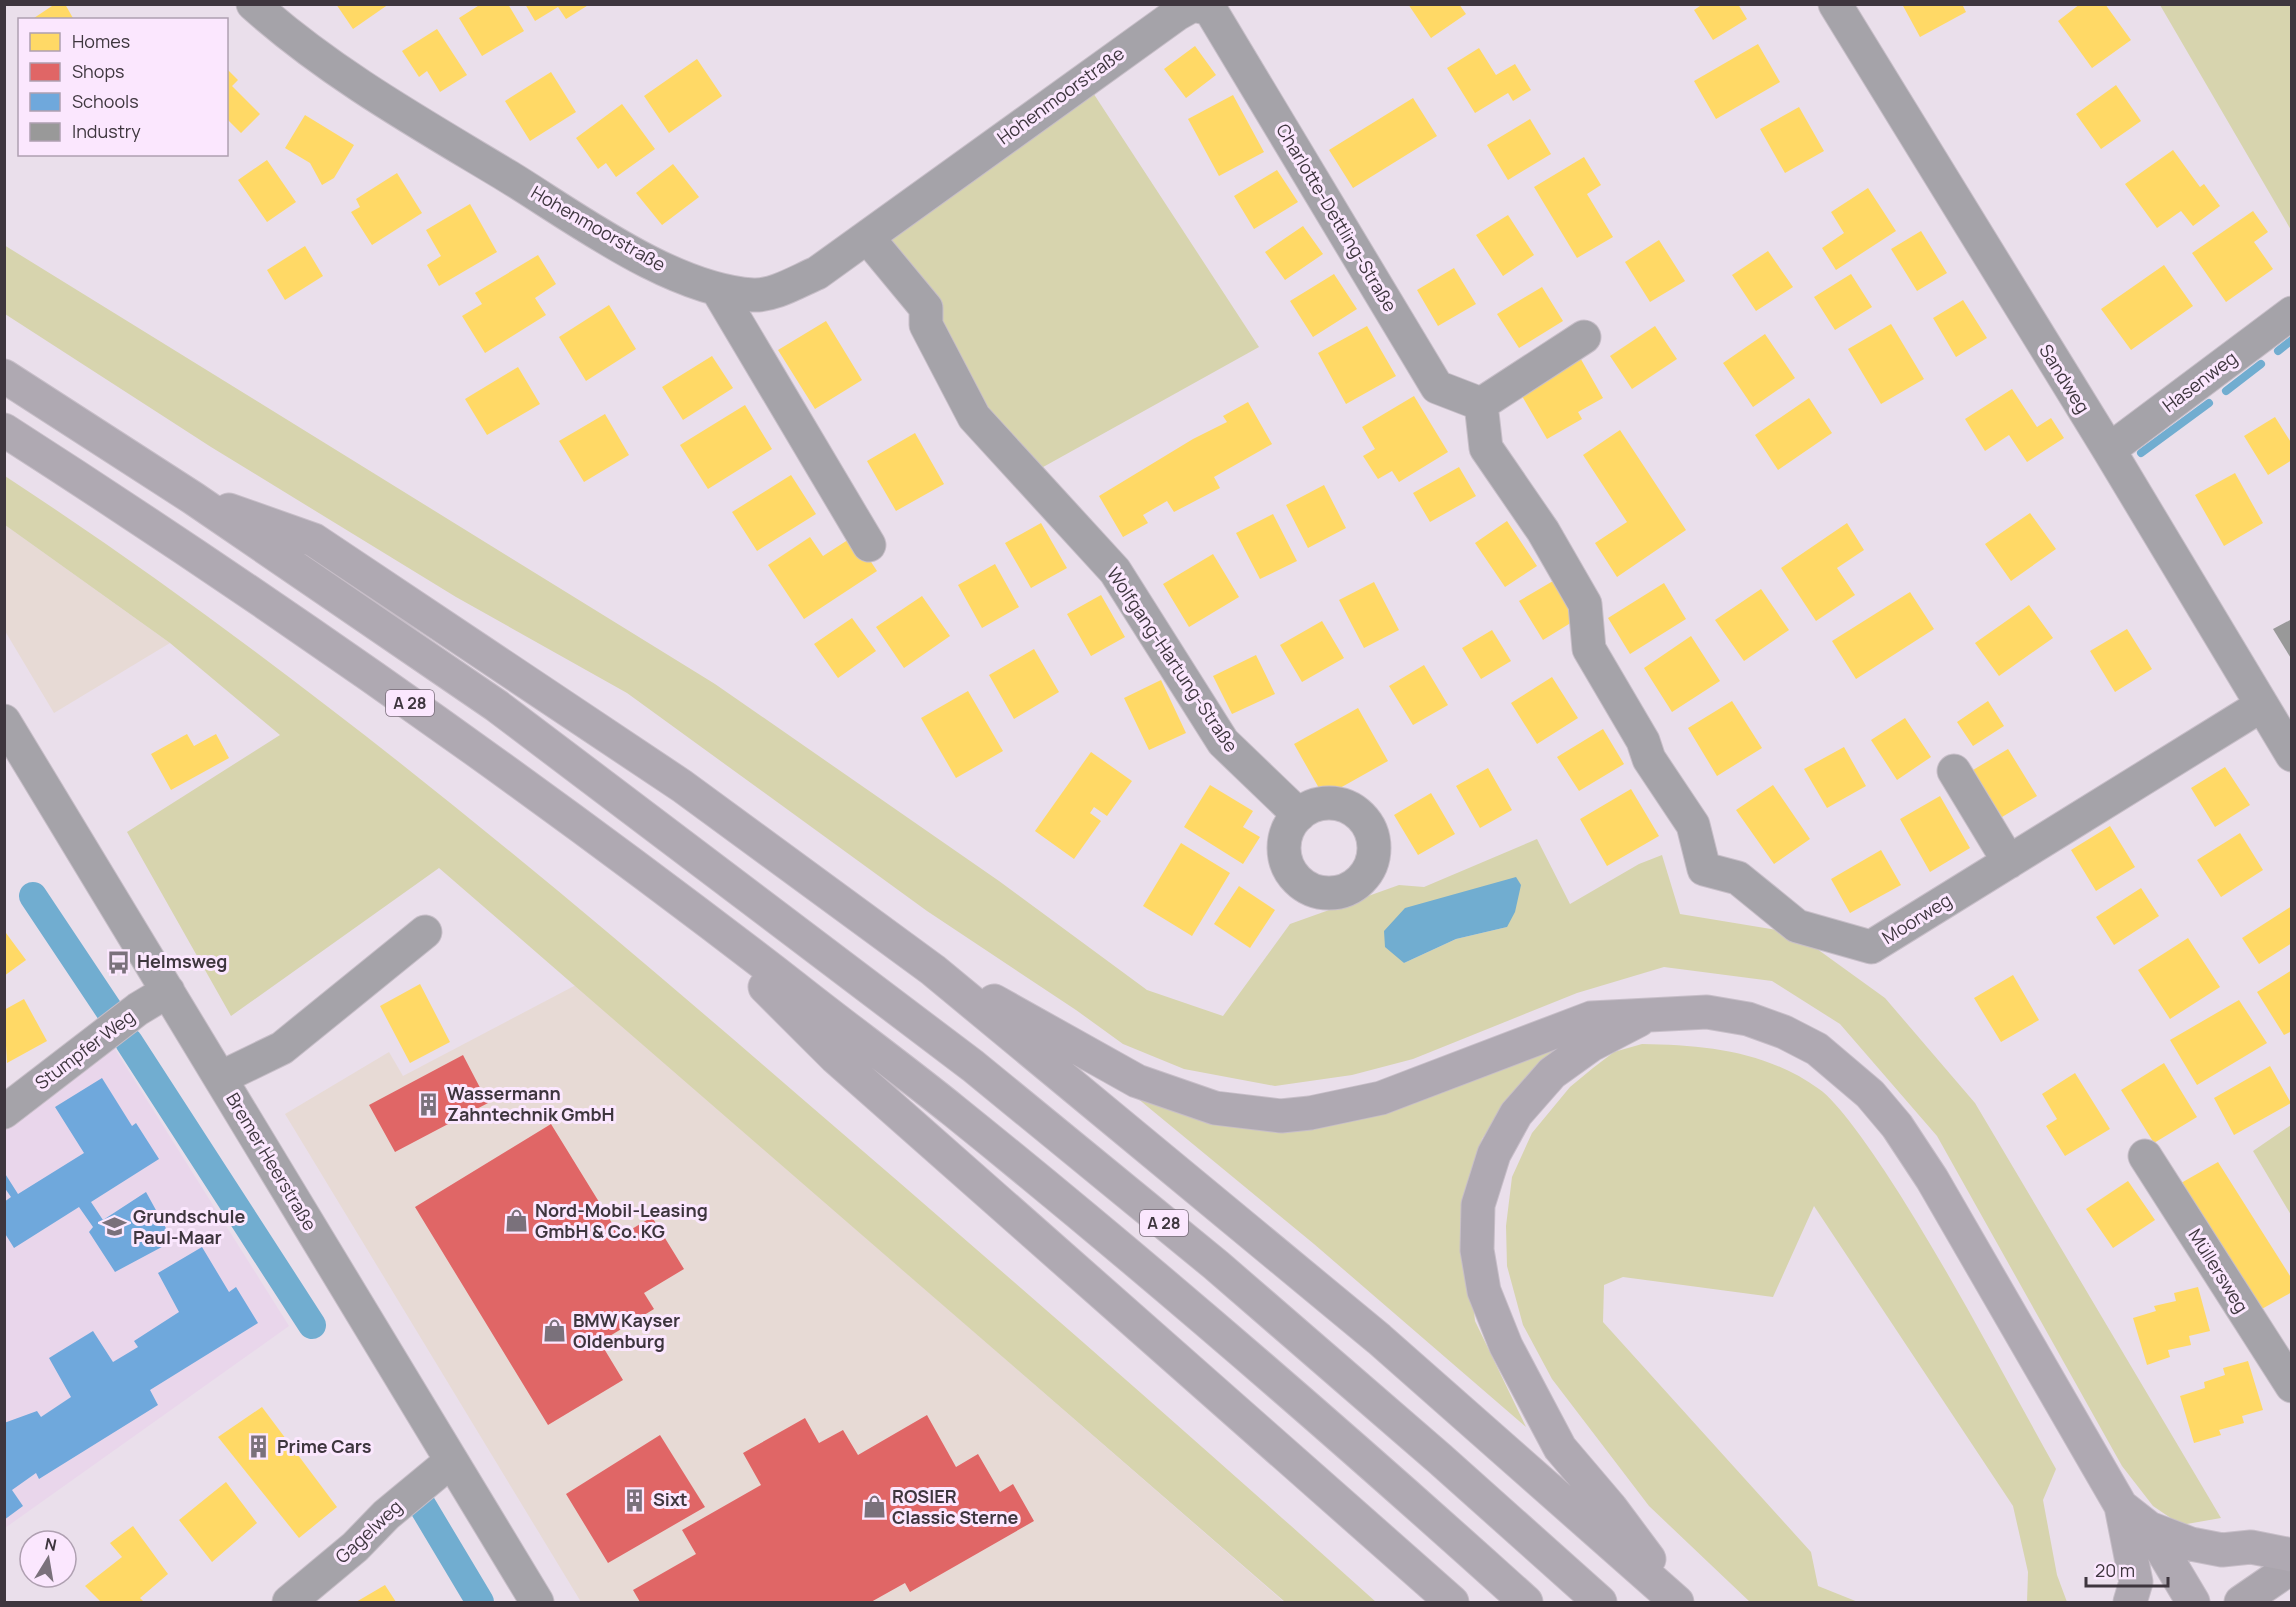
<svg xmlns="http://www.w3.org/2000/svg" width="2296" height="1607" font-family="Manrope,sans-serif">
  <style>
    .commercial { fill: #e7dad5 }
    .built { fill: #e9d6eb }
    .green { fill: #d7d4ae; fill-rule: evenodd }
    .water { fill: #71add0 }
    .homes { fill: #ffd966 }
    .shops { fill: #e06666 }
    .schools { fill: #6fa8dc }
    .industry { fill: #999 }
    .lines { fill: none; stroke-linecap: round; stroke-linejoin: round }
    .stream { stroke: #71add0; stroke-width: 8 }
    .canal { stroke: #71add0; stroke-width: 28 }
    .minor-casing { stroke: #c7bec8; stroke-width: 35 }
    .major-casing { stroke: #c7bec8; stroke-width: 35 }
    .highway-casing { stroke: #c7bec8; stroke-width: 35 }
    .minor { stroke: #a5a3a9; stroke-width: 33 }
    .major { stroke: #aaa5ad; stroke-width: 33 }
    .highway { stroke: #afa9b2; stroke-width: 33 }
    .labels { text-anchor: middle; stroke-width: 6; stroke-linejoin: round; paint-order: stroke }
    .shield { fill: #fbe7fe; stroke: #776b78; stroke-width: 1.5 }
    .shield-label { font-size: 16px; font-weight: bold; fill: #3e363e }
    .street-label { font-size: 18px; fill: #3e363e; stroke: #fbe7fe }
    .poi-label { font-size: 18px; font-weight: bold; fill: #3e363e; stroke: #fbe7fe; text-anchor: start }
  </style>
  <rect width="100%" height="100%" fill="#eadfeb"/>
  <path class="commercial" d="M5,525L170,643L54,713L5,631Z
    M576,985L1284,1602H581L285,1114L389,1052L403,1076Z"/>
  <path class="built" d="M113,1046L289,1326L5,1528V1128Z"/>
  <path class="green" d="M2160,5H2291V230Z
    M1084,79L1259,347L1027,476L868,238Z
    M4,245L715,684L999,881L1147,990L1223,1016L1290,924L1399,885L1424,887L1537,839L1570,904L1639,864L1662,855L1680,914L1795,933L1885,998L1975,1103L2221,1518L2181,1525L2153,1506L2122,1466L1937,1136L1840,1024L1772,981L1664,967L1577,993L1413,1059L1352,1075L1275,1086L1184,1069L1123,1044L1076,1010L927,911L627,693L456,597L211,447L5,314ZM1507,927L1456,939L1404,963L1384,931Z
    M5,476C286,660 545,876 799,1096C993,1263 1186,1431 1376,1602H1285L439,868L231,1016L127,832L280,735L170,643L5,525Z
    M1574,1036L1527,1076L1482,1139L1464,1215L1475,1321L1526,1427L1314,1244L1131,1093L1318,1119Z
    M1642,1044C1706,1045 1766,1051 1819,1089C1838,1102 1870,1149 1884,1170C1947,1266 2000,1369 2056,1469L2043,1500L2057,1575L2067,1602H2027L2028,1572L2013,1506L1814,1206L1773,1297L1623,1277L1604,1285L1603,1322L1811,1552L1818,1586L1858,1602H1750L1649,1506L1552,1379L1523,1325L1507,1266L1506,1226L1512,1177L1532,1133L1570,1087L1593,1068L1614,1052Z
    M2291,1125V1215L2253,1151Z"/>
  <path class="water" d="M1516,877L1521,885L1515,912L1507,927L1456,939L1404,963L1385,947L1384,931L1405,908Z"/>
  <path class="homes" d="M55,4H65L74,20H31Z
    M336,4H389L353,29Z
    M481,4H508L524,31L482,56L459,18Z
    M525,4H590L566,19L558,7L535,21Z
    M1408,4H1459L1466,14L1431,38Z
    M1703,4H1738L1747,19L1713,40L1694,10Z
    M1902,4H1962L1966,12L1920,37Z
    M2080,4H2105L2131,40L2092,68L2058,21Z
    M437,29L467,75L440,92L427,71L419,77L402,51Z
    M1758,44L1780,82L1716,119L1694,81Z
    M1195,46L1216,75L1186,98L1164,69Z
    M1479,48L1496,75L1515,64L1531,90L1513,101L1508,93L1475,113L1447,68Z
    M697,59L722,96L669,133L644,96Z
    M226,68L238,80L232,86L260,114L241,133L226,118Z
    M551,72L576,112L530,141L505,101Z
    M2116,85L2141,121L2101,149L2076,114Z
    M1233,95L1264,152L1219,176L1188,119Z
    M1413,98L1437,136L1353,188L1329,150Z
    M622,104L655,149L616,177L606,163L598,169L576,138Z
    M1799,107L1824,151L1785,173L1760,129Z
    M305,115L354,145L334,178L322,185L310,163L285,148Z
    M1530,119L1551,154L1508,180L1487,145Z
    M2173,150L2200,187L2204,184L2220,206L2193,226L2181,211L2157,228L2125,184Z
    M1584,157L1601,185L1587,194L1613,237L1577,258L1534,187Z
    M267,160L296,202L267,222L238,180Z
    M673,164L699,197L662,225L636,193Z
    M1277,170L1298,202L1254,229L1234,196Z
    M397,173L422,213L372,245L351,212L360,207L356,199Z
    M1868,188L1896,231L1836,270L1822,248L1844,233L1831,212Z
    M470,204L497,252L439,286L427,265L441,256L426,230Z
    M2253,211L2268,232L2254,242L2273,269L2226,302L2192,253Z
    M1508,215L1534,255L1503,276L1476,235Z
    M1303,226L1323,254L1285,280L1265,252Z
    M1921,231L1947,273L1917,291L1891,249Z
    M1659,240L1685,281L1650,302L1625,262Z
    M305,246L323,276L285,300L267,270Z
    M1768,251L1793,287L1756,311L1732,275Z
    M538,255L556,284L535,298L546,315L485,353L462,316L482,304L475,293Z
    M2164,265L2193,306L2131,350L2101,309Z
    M1454,268L1476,304L1438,326L1417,290Z
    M1334,274L1357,309L1313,337L1290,301Z
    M1851,274L1872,307L1835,330L1814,297Z
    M1542,287L1563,321L1519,348L1497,314Z
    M1963,300L1987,338L1956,357L1933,318Z
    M609,305L636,349L586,381L559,337Z
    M826,321L862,380L815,409L778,350Z
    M1891,324L1924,379L1881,404L1848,349Z
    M1367,326L1396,376L1346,404L1318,353Z
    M1655,326L1677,359L1632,389L1610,356Z
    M1765,334L1795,378L1753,407L1723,363Z
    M1578,354L1603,398L1578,412L1582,419L1547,439L1522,396L1548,381L1544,374Z
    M712,356L733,388L683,420L662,387Z
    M518,367L540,404L487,435L465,399Z
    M2012,389L2037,427L2051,418L2064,438L2027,462L2009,435L1985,451L1965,419Z
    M1414,396L1448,452L1399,482L1392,471L1378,479L1363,456L1375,449L1362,427Z
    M1809,398L1832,433L1778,470L1755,435Z
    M1248,402L1272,444L1214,477L1220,488L1174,512L1167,501L1143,515L1148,523L1123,537L1099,496L1193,439L1227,422L1223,416Z
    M745,405L772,449L708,489L680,445Z
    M605,414L629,455L584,482L559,441Z
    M2275,417L2292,444V460L2268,475L2244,436Z
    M1620,430L1686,530L1617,577L1595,543L1627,522L1583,455Z
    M915,433L944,484L896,511L867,461Z
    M1459,467L1476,496L1430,522L1413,493Z
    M2235,473L2263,523L2224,546L2195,495Z
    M791,475L816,514L757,551L732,512Z
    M1324,485L1346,528L1308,548L1286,505Z
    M2030,513L2056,549L2011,581L1985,544Z
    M1273,514L1297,561L1260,579L1236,533Z
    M1507,521L1537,566L1505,587L1475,543Z
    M1041,523L1067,568L1031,588L1005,543Z
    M1847,523L1864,550L1837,568L1855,595L1816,621L1781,568Z
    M854,536L877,571L804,619L768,565L810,537L823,556Z
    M1213,554L1239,597L1189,627L1163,584Z
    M995,564L1019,607L982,628L958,585Z
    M1553,581L1577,619L1543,640L1519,601Z
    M1374,582L1399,630L1364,648L1339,600Z
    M1664,583L1686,619L1630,654L1608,618Z
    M1761,589L1789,630L1744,661L1715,620Z
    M1910,592L1934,629L1856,679L1832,641Z
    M1101,595L1125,637L1091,656L1067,614Z
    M922,596L950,636L904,668L876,627Z
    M2029,605L2053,638L1999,676L1975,643Z
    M852,618L876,651L838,678L814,644Z
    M1322,621L1344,658L1302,682L1280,645Z
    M2127,629L2152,669L2115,692L2090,651Z
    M1492,630L1511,661L1481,679L1462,648Z
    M1691,636L1720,681L1672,712L1644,668Z
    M1034,649L1059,692L1014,719L989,675Z
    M1256,655L1275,694L1232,714L1213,676Z
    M1424,665L1448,705L1413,725L1389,686Z
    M1552,677L1578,718L1537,744L1511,703Z
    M1161,680L1186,733L1149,750L1124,698Z
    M968,691L1003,751L956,778L921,718Z
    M1732,701L1762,748L1717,776L1688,728Z
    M1988,701L2004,726L1973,746L1957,722Z
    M1358,708L1388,761L1324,797L1294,744Z
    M1905,718L1931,757L1897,780L1871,740Z
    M1603,729L1624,764L1579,791L1557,757Z
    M187,734L194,746L216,734L229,758L171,790L151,754Z
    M1844,747L1866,786L1827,808L1804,769Z
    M2008,749L2037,796L2002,817L1973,770Z
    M1091,752L1132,781L1107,816L1094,807L1090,813L1101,821L1074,859L1035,831Z
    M2225,767L2250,805L2215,827L2191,788Z
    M1488,768L1512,810L1480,828L1456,786Z
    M1210,785L1253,811L1243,827L1260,837L1243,864L1184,827Z
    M1773,785L1810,839L1774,864L1736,810Z
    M1631,789L1659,836L1607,866L1580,819Z
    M1431,793L1455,834L1418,855L1394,815Z
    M1940,796L1970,848L1930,872L1900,819Z
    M2110,826L2135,867L2096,891L2071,850Z
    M2240,833L2263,870L2221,897L2197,860Z
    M1181,843L1230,873L1192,936L1143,906Z
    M1881,850L1901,885L1850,913L1831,879Z
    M1239,886L1275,910L1250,948L1214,924Z
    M2141,888L2159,916L2114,945L2096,917Z
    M2292,906V943L2259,964L2242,938Z
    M6,933L26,960L4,976V934Z
    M2188,938L2220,987L2170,1019L2138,970Z
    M2292,970V1031L2284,1035L2257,992Z
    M2013,975L2039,1020L2001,1042L1974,998Z
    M420,984L450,1042L410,1063L380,1006Z
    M24,999L47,1041L7,1063L4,1010Z
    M2239,1000L2267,1043L2197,1085L2170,1040Z
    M2164,1063L2197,1117L2154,1143L2121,1090Z
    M2270,1066L2291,1103L2234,1135L2214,1098Z
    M2075,1073L2110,1129L2065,1156L2046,1126L2057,1119L2042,1094Z
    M2218,1162L2292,1279V1292L2260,1310L2181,1183Z
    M2128,1181L2155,1220L2113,1248L2086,1209Z
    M2198,1287L2210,1331L2189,1336L2191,1345L2168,1350L2170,1357L2147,1365L2133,1318L2156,1311L2154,1306L2176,1301L2174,1293Z
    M2248,1361L2263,1410L2242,1416L2244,1423L2219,1430L2221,1435L2194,1443L2180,1396L2205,1388L2204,1382L2225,1375L2223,1368Z
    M262,1407L337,1507L299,1538L218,1437Z
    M226,1482L257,1523L212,1562L179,1520Z
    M133,1526L168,1574L140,1598L144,1602H101L85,1586L122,1557L110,1543Z
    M385,1585L396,1602H356Z"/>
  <path class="shops" d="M463,1055L488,1103L395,1152L369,1105Z
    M551,1124L620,1236L652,1217L684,1269L644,1293L654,1309L600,1342L623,1380L548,1425L415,1207Z
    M927,1415L956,1467L978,1454L1000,1492L1013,1484L1034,1521L910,1592L905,1583L871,1602H640L633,1590L696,1554L682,1530L761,1485L743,1453L805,1418L819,1443L843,1430L858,1455Z
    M660,1435L705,1507L608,1563L566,1494Z"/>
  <path class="schools" d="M102,1078L132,1126L136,1123L159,1159L91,1202L103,1220L146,1192L173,1241L115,1272L89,1232L93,1227L79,1207L14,1248L4,1232V1202L11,1197L4,1187V1172L18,1194L84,1153L55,1107Z
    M202,1247L229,1292L236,1287L258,1323L150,1390L158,1405L39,1479L36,1473L12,1490L23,1506L4,1520V1423L37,1411L41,1417L71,1397L49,1358L93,1331L113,1362L138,1347L134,1341L179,1312L158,1273Z"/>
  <path class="industry" d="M2292,619V660L2273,629Z"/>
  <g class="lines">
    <path class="stream" d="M2278,351L2292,340
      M2226,391L2261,364
      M2141,453L2209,403"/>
    <path class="canal" d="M33,896L109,1010
      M129,1042L312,1325
      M419,1500L480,1602"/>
    <defs>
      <path id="minor" d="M253,4C330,73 421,124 509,177C577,219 672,290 753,295C774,296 798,281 817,273L1177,14L1193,5L1210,9L1437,387L1481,404
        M1835,4L2109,450L2292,755
        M868,238L926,308V325L974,417L1115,571L1223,742L1299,815
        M717,289L869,545
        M1481,404L1486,448L1543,531L1585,604L1589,649L1643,741L1649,759L1693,825L1704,869L1738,878L1797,926L1871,947L2262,705
        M1481,404L1584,337
        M2109,450L2292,313
        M4,721L537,1602
        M1954,771L2009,862
        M1284 848a45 45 0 1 1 90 0a45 45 0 1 1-90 0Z
        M220,1078L282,1048L425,932
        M4,1112L138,1009L168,991
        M2145,1156L2292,1386
        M289,1602L355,1547L386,1515L450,1462"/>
      <path id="major" d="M2241,1602L2292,1567"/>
      <path id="highway" d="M4,376L193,498L497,706L973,1066L1216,1265L1440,1459L1600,1602
        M4,430C275,604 539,790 794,987C847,1029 902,1069 954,1111C1150,1269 1340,1434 1526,1602
        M229,510L314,540L682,786L933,970L1379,1339L1677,1602
        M765,987L836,1058L1452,1602
        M994,1001L1137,1081L1215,1108L1281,1116L1310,1113L1381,1098L1591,1018L1707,1012L1748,1019L1784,1032L1817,1049L1870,1094L1897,1126L1932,1179L2121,1506L2136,1582L2130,1602
        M1639,1020L1591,1045L1552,1073L1516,1114L1494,1154L1478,1205L1477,1250L1484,1291L1506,1346L1560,1448L1611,1508L1649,1559
        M2121,1506L2149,1528L2191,1544L2222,1550L2251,1547L2292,1555
        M2149,1528L2193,1602"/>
    </defs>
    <use href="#minor" class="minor-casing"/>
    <use href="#major" class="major-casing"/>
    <use href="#highway" class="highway-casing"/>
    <use href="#minor" class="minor"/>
    <use href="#major" class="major"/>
    <use href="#highway" class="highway"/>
  </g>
  <defs>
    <symbol id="bus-bare" viewBox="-9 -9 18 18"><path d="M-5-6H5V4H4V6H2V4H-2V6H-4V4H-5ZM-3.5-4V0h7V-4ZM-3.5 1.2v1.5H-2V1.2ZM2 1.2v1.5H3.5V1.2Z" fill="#7a717b" stroke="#fbe7fe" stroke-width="2.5" paint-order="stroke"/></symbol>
    <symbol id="building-bare" viewBox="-9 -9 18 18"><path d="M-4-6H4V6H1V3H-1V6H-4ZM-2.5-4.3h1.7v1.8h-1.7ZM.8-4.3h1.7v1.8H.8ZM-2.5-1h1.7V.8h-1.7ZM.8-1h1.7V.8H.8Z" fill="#7a717b" stroke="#fbe7fe" stroke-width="2.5" paint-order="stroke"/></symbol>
    <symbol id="shop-bare" viewBox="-9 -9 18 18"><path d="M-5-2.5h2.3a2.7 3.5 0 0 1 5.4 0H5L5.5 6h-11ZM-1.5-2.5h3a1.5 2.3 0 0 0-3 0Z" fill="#7a717b" stroke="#fbe7fe" stroke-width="2.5" paint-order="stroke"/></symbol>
    <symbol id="school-bare" viewBox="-9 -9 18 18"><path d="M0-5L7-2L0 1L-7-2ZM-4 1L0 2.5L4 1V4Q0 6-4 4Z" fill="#7a717b" stroke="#fbe7fe" stroke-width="2.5" paint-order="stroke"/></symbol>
  </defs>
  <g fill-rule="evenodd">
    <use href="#bus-bare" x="102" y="946" width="33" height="33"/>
    <use href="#building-bare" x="412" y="1088" width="33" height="33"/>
    <use href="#shop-bare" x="500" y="1204" width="33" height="33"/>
    <use href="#school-bare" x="98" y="1210" width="33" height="33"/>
    <use href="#shop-bare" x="538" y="1314" width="33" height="33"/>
    <use href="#building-bare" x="242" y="1430" width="33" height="33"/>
    <use href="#building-bare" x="618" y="1484" width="33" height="33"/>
    <use href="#shop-bare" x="858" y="1490" width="33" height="33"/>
  </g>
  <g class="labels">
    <g class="shield">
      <rect x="386" y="690" width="48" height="26" rx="4.5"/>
      <rect x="1140" y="1210" width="48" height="26" rx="4.5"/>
    </g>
    <g class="shield-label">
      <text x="410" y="709">A 28</text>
      <text x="1164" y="1229">A 28</text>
    </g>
    <g class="street-label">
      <text transform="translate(1061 96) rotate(-36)" y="6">Hohenmoorstraße</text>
      <text transform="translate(1336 218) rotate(59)" y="6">Charlotte-Dettling-Straße</text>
      <text transform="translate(598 229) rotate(30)" y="6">Hohenmoorstraße</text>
      <text transform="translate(2064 379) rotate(58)" y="6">Sandweg</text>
      <text transform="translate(2200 382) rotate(-37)" y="6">Hasenweg</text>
      <text transform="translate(1172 660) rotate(56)" y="6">Wolfgang-Hartung-Straße</text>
      <text transform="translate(1917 919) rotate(-32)" y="6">Moorweg</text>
      <text transform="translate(85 1050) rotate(-37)" y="6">Stumpfer Weg</text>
      <text transform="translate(271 1162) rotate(59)" y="6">Bremer Heerstraße</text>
      <text transform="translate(2218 1271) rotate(58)" y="6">Müllersweg</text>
      <text transform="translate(369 1532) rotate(-43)" y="6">Gagelweg</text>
    </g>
    <g class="poi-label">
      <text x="137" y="968">Helmsweg</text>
      <text x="447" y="1100">Wassermann<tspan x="447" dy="21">Zahntechnik GmbH</tspan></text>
      <text x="535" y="1217">Nord-Mobil-Leasing<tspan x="535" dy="21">GmbH &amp; Co. KG</tspan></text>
      <text x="133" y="1223">Grundschule<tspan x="133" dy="21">Paul-Maar</tspan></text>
      <text x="573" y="1327">BMW Kayser<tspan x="573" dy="21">Oldenburg</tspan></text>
      <text x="277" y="1453">Prime Cars</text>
      <text x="892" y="1503">ROSIER<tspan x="892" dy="21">Classic Sterne</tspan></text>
      <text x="653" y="1506">Sixt</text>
    </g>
  </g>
  <rect width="2296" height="1607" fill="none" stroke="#3e363e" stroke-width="12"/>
  <rect x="18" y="18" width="210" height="138" fill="#fbe7fe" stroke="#afa0b1" stroke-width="1.5"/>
  <rect x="30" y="33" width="30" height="18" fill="#ffd966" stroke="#afa0b1" stroke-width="1.5"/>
  <text x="72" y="48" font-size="18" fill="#3e363e">Homes</text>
  <rect x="30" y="63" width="30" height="18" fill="#e06666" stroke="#afa0b1" stroke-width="1.5"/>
  <text x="72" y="78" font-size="18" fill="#3e363e">Shops</text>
  <rect x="30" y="93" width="30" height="18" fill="#6fa8dc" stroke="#afa0b1" stroke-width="1.5"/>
  <text x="72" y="108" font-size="18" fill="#3e363e">Schools</text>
  <rect x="30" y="123" width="30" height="18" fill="#999999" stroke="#afa0b1" stroke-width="1.5"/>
  <text x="72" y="138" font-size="18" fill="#3e363e">Industry</text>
  <g transform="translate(48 1559) rotate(11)"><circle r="28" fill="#fbe7fe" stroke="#afa0b1" stroke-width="1.5"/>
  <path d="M0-4.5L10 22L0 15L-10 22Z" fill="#7a717b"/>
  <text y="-9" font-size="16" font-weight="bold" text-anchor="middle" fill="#3e363e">N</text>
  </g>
  <path d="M2086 1577v9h82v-9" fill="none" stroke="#3e363e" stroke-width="3"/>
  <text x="2095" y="1577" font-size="18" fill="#3e363e" stroke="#fbe7fe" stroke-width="4.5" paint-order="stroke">20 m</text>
</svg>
